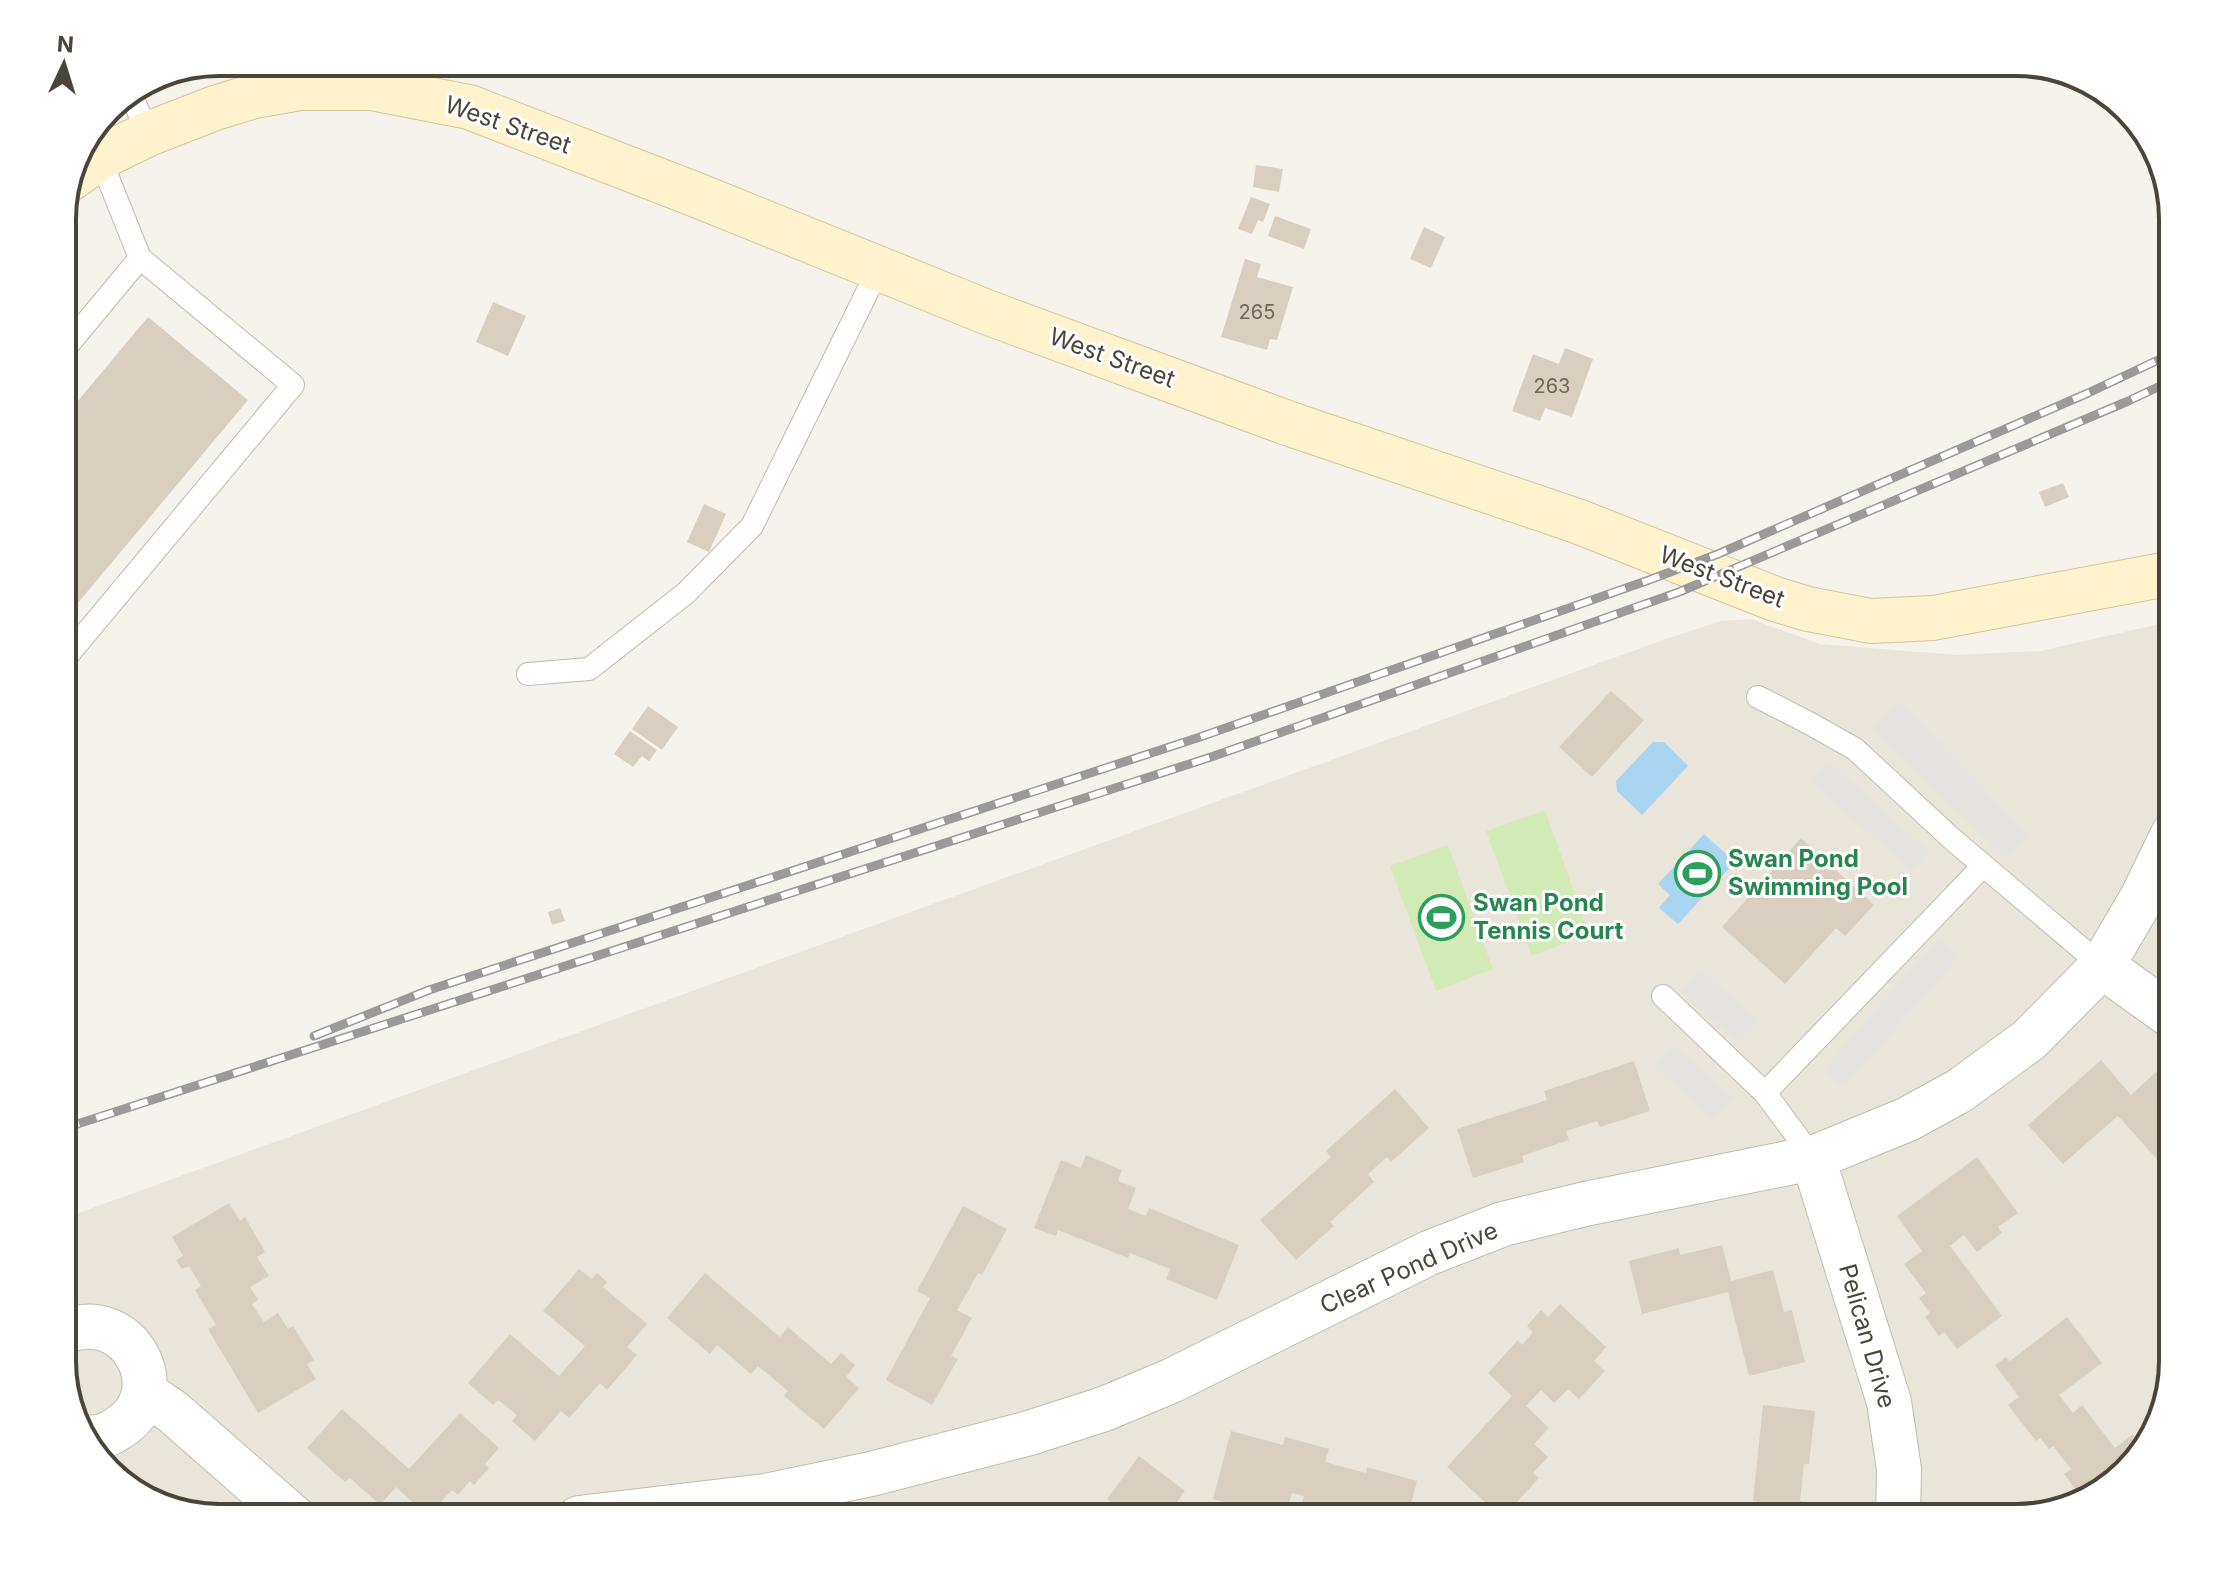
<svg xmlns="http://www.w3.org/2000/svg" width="2235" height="1580" font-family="Inter,sans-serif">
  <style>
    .residential { fill: #eae5da }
    .green { fill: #d2eab5 }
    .parking { fill: #e5e3e0 }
    .water { fill: #a9d4f2 }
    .building { fill: #d8cfc1 }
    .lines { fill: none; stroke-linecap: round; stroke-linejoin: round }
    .lane-casing { stroke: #c2bbae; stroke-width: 24 }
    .street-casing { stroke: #c2bbae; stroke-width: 46 }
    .secondary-casing { stroke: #d6c79b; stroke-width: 46 }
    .lane { stroke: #fff; stroke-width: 22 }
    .street { stroke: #fff; stroke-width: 44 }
    .secondary { stroke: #fff3cd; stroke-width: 44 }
    .rail-casing { stroke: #9a9a9a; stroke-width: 9 }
    .rail { stroke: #fff; stroke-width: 6; stroke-dasharray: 18; stroke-linecap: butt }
    .labels { text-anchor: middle; stroke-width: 6; stroke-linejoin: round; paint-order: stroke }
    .number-label { font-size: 20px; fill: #6e675b }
    .street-label { font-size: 24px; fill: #4b4439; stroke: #fff }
    .leisure-label { font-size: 24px; font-weight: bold; fill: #27864d; stroke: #fff; text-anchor: start }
    .rim { fill: none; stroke: #4b4439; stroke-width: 4 }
  </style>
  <rect width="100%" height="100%" fill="#f6f3ec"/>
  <path class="residential" d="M1751,619L1820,644L1958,655L2040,651L2173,621V1362L2141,1456L2086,1502L2016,1518H218L124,1486L83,1439L62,1371V1219L1663,640L1721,621Z"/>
  <path class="green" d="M1545,810L1589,934L1532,956L1486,831Z
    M1448,845L1493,969L1436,991L1390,866Z"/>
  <path class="parking" d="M1899,701L2029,835L2008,860L1871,728Z
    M1829,762L1929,851L1911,871L1810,781Z
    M1939,937L1958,958L1843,1088L1824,1069Z
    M1699,969L1759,1020L1738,1042L1679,991Z
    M1673,1045L1734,1098L1712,1119L1653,1066Z"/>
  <path class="water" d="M1653,742H1664L1688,766L1642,815L1617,791L1616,781Z
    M1704,834L1735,862L1678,924L1659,908L1670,895L1658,884Z"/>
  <path class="building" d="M1256,165L1283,169L1279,192L1253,187Z
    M1251,197L1270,204L1263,222L1258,220L1252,234L1238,229Z
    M1275,216L1311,229L1304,249L1268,236Z
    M1424,227L1445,237L1431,268L1410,259Z
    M1245,259L1261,264L1257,277L1293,287L1277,340L1270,339L1267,350L1221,337Z
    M493,302L526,316L508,356L476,342Z
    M148,317L248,400L62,622V420Z
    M1565,348L1593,359L1572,417L1545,408L1540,421L1512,411L1533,354L1559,364Z
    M2063,483L2069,497L2045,507L2039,492Z
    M704,504L726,514L709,552L687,542Z
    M1611,691L1644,720L1592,777L1559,747Z
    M648,706L678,727L662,750L632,729Z
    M630,731L657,750L649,761L642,756L633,767L614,754Z
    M1801,838L1874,905L1845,936L1836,928L1785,984L1722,927Z
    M560,908L565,921L552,925L548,912Z
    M2101,1060L2131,1095L2156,1072L2173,1091V1177L2118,1116L2063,1164L2028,1125Z
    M1634,1061L1650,1111L1600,1127L1597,1121L1566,1131L1569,1140L1522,1156L1524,1162L1473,1178L1457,1129L1547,1100L1544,1091Z
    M1395,1089L1429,1128L1391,1162L1387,1157L1368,1174L1374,1182L1330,1222L1334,1226L1296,1260L1260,1220L1331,1157L1326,1151Z
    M1086,1155L1122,1170L1118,1181L1136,1188L1128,1209L1146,1216L1149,1208L1239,1245L1217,1300L1166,1279L1170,1269L1130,1253L1128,1258L1058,1230L1056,1236L1034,1228L1061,1160L1081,1168Z
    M1977,1157L2018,1213L1998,1227L2002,1233L1977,1252L1964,1235L1950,1246L2002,1316L1957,1349L1944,1332L1939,1336L1925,1317L1930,1313L1919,1298L1926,1293L1904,1264L1922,1251L1897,1216Z
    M229,1203L240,1221L245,1217L265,1252L257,1257L269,1276L250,1287L258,1300L252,1304L264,1322L278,1313L288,1329L293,1326L314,1360L307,1364L316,1379L258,1413L208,1329L216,1325L195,1290L201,1286L189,1266L182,1269L176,1260L183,1256L172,1237Z
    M963,1206L1007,1229L982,1275L978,1273L957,1310L972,1318L951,1356L958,1359L932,1405L886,1380L930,1298L917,1291Z
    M1722,1245L1731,1281L1773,1270L1784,1312L1792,1310L1805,1362L1749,1376L1728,1292L1642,1314L1629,1261L1679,1248L1680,1255Z
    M579,1269L592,1279L597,1273L607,1282L603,1287L647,1324L627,1347L637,1355L607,1390L600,1383L569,1418L561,1411L535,1441L512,1421L517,1415L498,1400L493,1405L468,1383L510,1334L559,1376L585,1346L543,1311Z
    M705,1273L780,1337L788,1327L831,1364L841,1353L855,1365L846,1377L859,1388L824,1429L784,1396L788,1391L758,1366L751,1374L717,1345L710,1354L667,1318Z
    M1560,1304L1606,1347L1594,1361L1605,1371L1579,1399L1568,1389L1554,1403L1541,1390L1526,1406L1549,1428L1534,1444L1548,1457L1533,1473L1539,1478L1502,1518L1447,1467L1512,1396L1488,1373L1518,1340L1522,1345L1533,1332L1527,1326L1541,1310L1548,1317Z
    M2067,1317L2102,1363L2059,1395L2073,1413L2082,1405L2115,1448L2133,1434L2144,1448L2141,1456L2085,1502L2064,1474L2071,1469L2053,1446L2049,1449L2040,1438L2036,1441L2008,1405L2019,1397L1995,1365L2006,1357L2010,1361Z
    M1763,1405L1815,1411L1809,1464H1804L1800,1501L1809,1503L1807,1518H1760L1761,1502L1753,1501Z
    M342,1409L409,1469L460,1413L499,1448L485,1464L489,1468L474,1485L470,1481L458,1495L452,1490L428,1516L396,1487L380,1505L350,1478L345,1482L307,1448Z
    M1231,1431L1283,1445L1285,1437L1329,1449L1325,1462L1366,1473L1367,1467L1417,1481L1407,1518H1354L1302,1504L1304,1496L1292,1493L1287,1509L1270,1504L1267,1514L1213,1499Z
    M1139,1456L1185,1491L1165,1518H1104L1114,1504L1107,1499Z"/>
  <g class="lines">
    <defs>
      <path id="lane" d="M130,92L148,134
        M62,352L140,258
        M62,662L293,385L140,258L100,158
        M528,674L589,669L686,593L752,526L879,268
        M1758,697L1809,723L1855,749L1951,838L2102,966
        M1663,996L1765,1093
        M1813,1158L1765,1093L1983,866"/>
      <path id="street" d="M2102,966L2173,1017
        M1813,1158L1889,1402L1899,1469L1898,1518
        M62,1333C128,1302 178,1393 117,1429C107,1436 95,1439 82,1437
        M144,1392L173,1412L294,1518
        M579,1518L765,1496L871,1474L1026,1434L1104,1409L1171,1381L1429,1253L1503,1224L1585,1204L1813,1158L1908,1119L1959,1091L2029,1040L2102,966L2142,898L2173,834"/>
      <path id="secondary" d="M70,179L99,158L148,134L215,108L254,96L300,88H371L469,107L694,194L989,313L1290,424L1577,521L1775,599L1808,609L1871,621L1933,618L2173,573"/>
    </defs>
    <use href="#lane" class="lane-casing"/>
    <use href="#street" class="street-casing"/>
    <use href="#secondary" class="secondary-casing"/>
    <use href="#lane" class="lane"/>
    <use href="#street" class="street"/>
    <use href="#secondary" class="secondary"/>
    <defs>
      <path id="rail" d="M314,1036L429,990L1200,737L1649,580L1718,554L2088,393L2173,353
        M62,1129L1214,756L1679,592L2126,402L2173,380"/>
    </defs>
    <use href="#rail" class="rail-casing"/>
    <use href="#rail" class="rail"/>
  </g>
  <defs>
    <symbol id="stadium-ring" viewBox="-11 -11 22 22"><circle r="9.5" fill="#fff" stroke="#2e9e5b" stroke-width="1.5"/><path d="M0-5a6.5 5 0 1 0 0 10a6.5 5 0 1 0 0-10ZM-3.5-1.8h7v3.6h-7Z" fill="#2e9e5b"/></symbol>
  </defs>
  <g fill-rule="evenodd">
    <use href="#stadium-ring" x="1672" y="848" width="51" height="51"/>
    <use href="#stadium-ring" x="1416" y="892" width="51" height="51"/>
  </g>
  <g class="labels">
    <g class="number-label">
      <text x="1257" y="319">265</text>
      <text x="1552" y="393">263</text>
    </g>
    <g class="street-label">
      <text transform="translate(508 125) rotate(19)" y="8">West Street</text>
      <text transform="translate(1112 358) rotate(20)" y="8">West Street</text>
      <text transform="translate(1722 577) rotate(21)" y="8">West Street</text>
      <text transform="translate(1409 1268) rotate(-24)" y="8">Clear Pond Drive</text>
      <text transform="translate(1867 1336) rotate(74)" y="8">Pelican Drive</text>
    </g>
    <g class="leisure-label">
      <text x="1728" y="867">Swan Pond<tspan x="1728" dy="28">Swimming Pool</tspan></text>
      <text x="1473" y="911">Swan Pond<tspan x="1473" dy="28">Tennis Court</tspan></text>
    </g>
  </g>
  <path d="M0 0H2235V1580H0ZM219 76H2016A143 143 0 0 1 2159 219V1361A143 143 0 0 1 2016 1504H219A143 143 0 0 1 76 1361V219A143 143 0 0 1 219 76Z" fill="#fff" fill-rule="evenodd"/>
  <path class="rim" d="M219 76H2016A143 143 0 0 1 2159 219V1361A143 143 0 0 1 2016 1504H219A143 143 0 0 1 76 1361V219A143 143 0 0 1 219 76Z"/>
  <g transform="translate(64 64) rotate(4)" stroke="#ffffff" stroke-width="6" paint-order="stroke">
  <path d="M0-6L14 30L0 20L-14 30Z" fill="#4b4439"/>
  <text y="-12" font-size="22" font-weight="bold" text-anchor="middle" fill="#4b4439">N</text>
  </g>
</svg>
